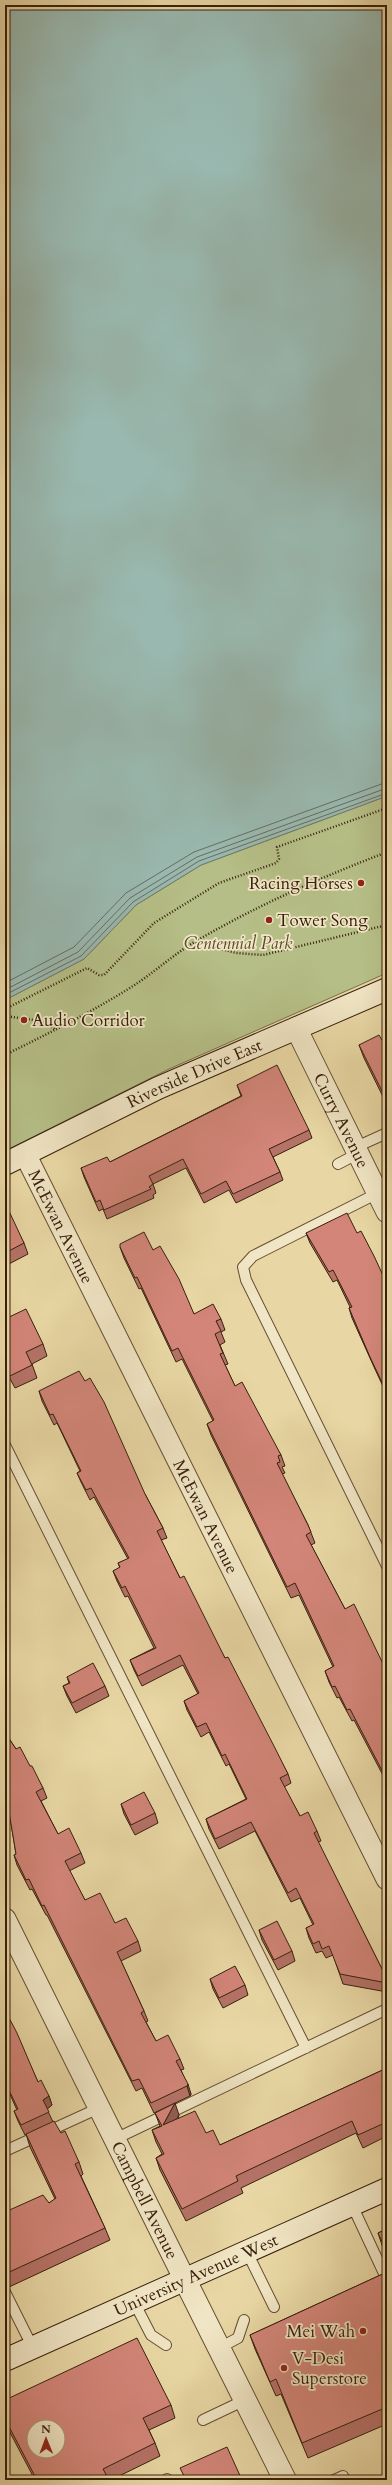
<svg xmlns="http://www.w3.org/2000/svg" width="392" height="2485" font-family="Cardo,serif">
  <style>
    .green { fill: #b5be86; stroke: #766f4a }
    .water { fill: #99b8af; stroke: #727b6e }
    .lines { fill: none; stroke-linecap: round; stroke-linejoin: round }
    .shore { stroke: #686c5e; stroke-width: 1 }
    .service-casing { stroke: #644e33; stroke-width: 12 }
    .minor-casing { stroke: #644e33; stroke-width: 23 }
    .tertiary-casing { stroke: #644e33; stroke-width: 24 }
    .secondary-casing { stroke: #38200d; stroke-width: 24 }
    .path { stroke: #38200d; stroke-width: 2.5; stroke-dasharray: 1 2; stroke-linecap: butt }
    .service { stroke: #f0e5c4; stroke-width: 10 }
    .minor { stroke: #f0e5c4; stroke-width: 21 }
    .tertiary { stroke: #f0e5c4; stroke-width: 22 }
    .secondary { stroke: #f0e5c4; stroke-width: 22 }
    .wall { fill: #b57267; stroke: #38200d }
    .shaded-wall { fill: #935d54; stroke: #38200d }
    .building { fill: #d28578; stroke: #38200d; fill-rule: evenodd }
    .poi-dot { fill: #8f2418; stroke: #f0e5c4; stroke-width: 1.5 }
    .labels { text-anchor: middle; stroke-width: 3.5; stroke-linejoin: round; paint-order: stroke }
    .poi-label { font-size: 17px; fill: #38200d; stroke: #f0e5c4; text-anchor: start }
    .park-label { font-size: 17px; font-style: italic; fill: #57482b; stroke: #f0e5c4 }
    .street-label { font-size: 17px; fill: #38200d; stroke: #f0e5c4 }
  </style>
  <rect width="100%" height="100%" fill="#e8d7a4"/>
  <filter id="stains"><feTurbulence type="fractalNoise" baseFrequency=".005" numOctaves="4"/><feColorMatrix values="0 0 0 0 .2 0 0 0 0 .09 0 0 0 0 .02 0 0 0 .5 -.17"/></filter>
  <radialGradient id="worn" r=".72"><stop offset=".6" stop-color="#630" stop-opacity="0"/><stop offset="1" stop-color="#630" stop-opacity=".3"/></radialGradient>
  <path class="green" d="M387,796V973L169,1069L5,1151V1000L84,959L136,905L201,865Z"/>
  <path class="water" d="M5,5H387V796L201,865L136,905L84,959L5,1000Z"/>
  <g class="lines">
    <path class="shore" d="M5,983L74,947L126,893L194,852L387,782
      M5,990L78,952L130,898L197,857L387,788
      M5,995L81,956L133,902L199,861L387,793"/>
    <defs>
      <path id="service" d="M356,1147L387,1133
        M338,1164L359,1153
        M378,1193L253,1256L243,1267L246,1280L387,1566
        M5,1445L306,2048
        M115,2139L387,2009
        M5,2151L99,2108
        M352,2205L387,2280
        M247,2252L274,2307
        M5,2292L33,2348
        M134,2302L151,2335L166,2345
        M219,2348L238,2338L244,2320
        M203,2420L245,2400
        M167,2479L168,2480
        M334,2480L343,2476"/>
      <g id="minor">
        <path id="s1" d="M296,1028L387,1212"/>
        <path id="s2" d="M25,1154L387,1879"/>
        <path id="s3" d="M5,1919L185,2280"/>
      </g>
      <path id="tertiary" d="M185,2280L285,2480"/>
      <g id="secondary">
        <path id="s4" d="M5,1164L158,1088L387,989"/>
        <path id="s5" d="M5,2360L387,2189"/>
      </g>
    </defs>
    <use href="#service" class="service-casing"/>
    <use href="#minor" class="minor-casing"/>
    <use href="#tertiary" class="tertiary-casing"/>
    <use href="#secondary" class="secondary-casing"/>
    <path class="path" d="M196,942L236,953L263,955L387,925
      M5,1009L87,968L99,975H104L154,923L219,883L276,863L279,859L277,847L387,808
      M5,1016L41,1021L56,1030
      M5,1055C49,1033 92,1012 133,986C155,972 175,953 198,940C258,905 322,877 387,852"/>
    <use href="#service" class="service"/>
    <use href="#minor" class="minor"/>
    <use href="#tertiary" class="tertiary"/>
    <use href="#secondary" class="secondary"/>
  </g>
  <path class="wall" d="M387,1038V1105L364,1058L359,1045L382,1040Z
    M237,1085L309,1130L312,1138L273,1157L280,1172L283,1180L236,1203L229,1190L204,1203L186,1168L153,1184L156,1193L153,1195L154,1198L107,1219L103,1209L99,1211L84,1177L81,1168L110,1162L241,1096Z
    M5,1211L24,1243L28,1254L5,1266Z
    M306,1233H357L387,1284V1395L374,1367L352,1318L349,1308L350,1307L337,1280L333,1282L310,1243Z
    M120,1247L153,1250L194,1314L221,1319L225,1330L221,1332L225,1342L220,1345L228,1364L225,1365L235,1386L281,1455L285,1466L282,1467L285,1473L282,1474L308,1525L315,1543L311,1545L345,1609L387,1672V1783L354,1720L352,1721L339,1697L337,1698L329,1682L325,1671L333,1667L299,1595L291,1598L211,1435L207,1424L213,1421L182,1359L176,1362L141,1288L139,1289L124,1258Z
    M5,1319L43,1344L47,1356L32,1364L37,1378L15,1388L8,1375L5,1377Z
    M39,1391L145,1494L163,1528L167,1538L161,1540L180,1578L225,1658L288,1774L291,1783L284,1787L300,1816L317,1831L321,1841L318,1842L387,1979V1992L343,1984L333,1955L326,1958L322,1951L316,1953L309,1938L306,1928L313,1925L300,1898L291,1902L255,1831L219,1849L209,1829L206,1819L246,1799L229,1764L226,1766L209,1732L201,1737L187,1710L184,1701L198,1694L183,1665L142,1686L134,1670L130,1660L154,1648L128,1596L125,1597L117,1581L113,1571L120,1568L118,1563L128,1559L94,1497L90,1500L81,1482L77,1473L80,1471L57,1423L54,1425L42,1401Z
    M67,1677L105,1686L109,1696L76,1713L67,1696L63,1686L69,1683Z
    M5,1731L10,1740L16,1749L30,1766L43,1788L47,1798L41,1801L58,1834L81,1853L85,1863L69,1871L85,1900L115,1923L138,1941L141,1951L121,1961L144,2011L148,2021L146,2022L156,2041L180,2059L184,2069L181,2070L191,2094L190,2096L154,2113L142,2088L136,2091L47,1915H46L32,1889L30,1890L17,1865L14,1855L16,1854L10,1817L5,1819Z
    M121,1804L155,1813L158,1823L135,1835L124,1814Z
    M259,1930L292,1951L295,1961L278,1970L262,1940Z
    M210,1979L245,1985L248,1995L223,2008L213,1989Z
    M5,2010L38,2082L49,2096L52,2105L47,2109L53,2122L79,2162L83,2174L81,2176L105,2228L110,2240L9,2287H5V2212L49,2203L55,2199L30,2147L26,2134L25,2135L18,2121L14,2111L17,2110L8,2090L5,2092Z
    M387,2068V2136L363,2148L356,2133L241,2188L243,2193L186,2221L160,2170L156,2158L162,2154L156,2142L152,2130L160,2126L155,2113L179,2115L178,2118L206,2133L220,2145Z
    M387,2229V2255L383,2248L378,2233Z
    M387,2272V2424L308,2458L281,2394L276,2396L255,2349L250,2335Z
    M5,2400L171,2405L175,2418L149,2430L155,2443L160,2456L111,2480H35L5,2423Z"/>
  <path class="shaded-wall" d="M188,2084L191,2094L190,2096L187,2086Z
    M49,2096L52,2105L47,2109L43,2100Z
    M175,2103L179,2115L167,2137L163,2125Z"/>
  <path class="building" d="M379,1035L382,1040L387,1038V1096L385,1097L359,1045Z
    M277,1065L309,1130L269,1149L280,1172L233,1194L226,1181L201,1194L183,1159L149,1176L153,1184L149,1187L151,1189L104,1210L100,1200L96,1202L81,1168L107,1157L110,1162L242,1096L237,1085Z
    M8,1209L24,1243L5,1253V1211Z
    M347,1213L357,1233L361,1231L374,1256L387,1284V1393L370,1357L349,1308L352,1307L333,1270L329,1272L306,1233Z
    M144,1232L153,1250L160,1246L179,1279L194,1314L213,1304L221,1319L216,1321L221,1331L215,1334L223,1353L220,1354L235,1386L242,1382L281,1455L278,1456L280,1462L277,1463L308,1525L311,1532L306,1535L345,1609L354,1604L387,1672V1780L350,1709L347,1710L335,1686L332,1687L325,1671L334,1666L295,1583L287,1587L207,1424L214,1420L178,1348L172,1351L137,1277L135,1278L120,1247V1244Z
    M26,1309L43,1344L26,1352L32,1365L10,1376L5,1365V1319Z
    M79,1371L85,1381L90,1378L104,1402L145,1494L163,1528L157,1531L180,1578L184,1576L225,1658L228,1657L275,1748L288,1774L280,1778L300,1816L308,1812L317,1831L314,1833L387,1979V1983L340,1974L329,1946L322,1949L319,1941L313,1944L306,1928L314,1924L296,1888L288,1893L251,1822L215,1839L206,1819L247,1799L225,1754L222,1756L206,1723L197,1727L184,1701L199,1693L180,1655L138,1676L130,1660L156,1648L125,1586L122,1588L113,1571L120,1567L118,1563L129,1558L91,1488L86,1490L77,1473L81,1471L53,1414L50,1415L39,1391Z
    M93,1663L105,1686L72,1703L63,1686L70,1683L67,1677Z
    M5,1731L10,1740L16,1749L20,1747L30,1766H32L43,1788L36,1792L58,1834L69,1828L81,1853L65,1861L85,1900L100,1893L115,1923L126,1918L138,1941L117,1952L144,2011L141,2013L156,2041L168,2035L180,2059L176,2061L188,2084L187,2086L151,2103L139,2079L132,2081L44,1905L42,1906L29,1879L26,1880L14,1855L16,1854L8,1806L5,1808Z
    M144,1792L155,1813L131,1825L121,1804Z
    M277,1921L292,1951L274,1960L259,1930Z
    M235,1966L245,1985L219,1998L210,1979Z
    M5,2010L17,2033L38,2082L41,2080L49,2096L43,2100L49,2112L21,2125L14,2111L18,2109L5,2082Z
    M387,2068V2122L358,2135L352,2121L236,2176L238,2181L182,2209L156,2158L164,2154L152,2130L162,2126L155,2113L175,2103L163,2125L195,2111L206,2133L213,2130L220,2145Z
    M54,2121L61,2133L65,2131L79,2162L75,2164L105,2228L5,2274V2212L43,2195L49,2203L56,2198L26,2134Z
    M387,2229V2252L378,2233Z
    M387,2272V2407L302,2443L276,2379L270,2382L250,2335Z
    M137,2338L171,2405L143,2418L155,2443L103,2469L109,2480H37L5,2419V2400ZM34,2427H58V2451H34Z
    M227,2447L242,2480H186L180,2468Z"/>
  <g class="poi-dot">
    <circle cx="361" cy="883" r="4"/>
    <circle cx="269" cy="920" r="4"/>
    <circle cx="24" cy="1020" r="4"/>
    <circle cx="363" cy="2331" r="4"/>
    <circle cx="284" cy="2368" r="4"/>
  </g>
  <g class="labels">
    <g class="poi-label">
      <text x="353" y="889" text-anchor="end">Racing Horses</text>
      <text x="277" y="926">Tower Song</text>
      <text x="32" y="1026">Audio Corridor</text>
      <text x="355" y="2337" text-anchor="end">Mei Wah</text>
      <text x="292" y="2364">V-Desi<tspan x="292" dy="20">Superstore</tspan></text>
    </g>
    <g class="park-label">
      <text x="238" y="949">Centennial Park</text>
    </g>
    <g class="street-label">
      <text dy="6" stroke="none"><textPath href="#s4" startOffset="210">Riverside Drive East</textPath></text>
      <text dy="6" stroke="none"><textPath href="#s1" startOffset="103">Curry Avenue</textPath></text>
      <text dy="6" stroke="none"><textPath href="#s2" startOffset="81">McEwan Avenue</textPath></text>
      <text dy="6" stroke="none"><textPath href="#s2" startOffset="405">McEwan Avenue</textPath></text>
      <text dy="6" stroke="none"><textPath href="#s3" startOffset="314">Campbell Avenue</textPath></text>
      <text dy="6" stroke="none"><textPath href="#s5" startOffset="209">University Avenue West</textPath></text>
    </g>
  </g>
  <rect width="392" height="2485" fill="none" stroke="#e8d7a4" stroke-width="20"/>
  <rect x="6" y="6" width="380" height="2473" fill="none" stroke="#38200d" stroke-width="2"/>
  <rect x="10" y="10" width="372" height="2465" fill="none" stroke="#38200d"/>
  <g transform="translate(46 2439) rotate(359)"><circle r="19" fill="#f0e5c4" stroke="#a6967b"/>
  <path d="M0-3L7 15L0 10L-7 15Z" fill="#8f2418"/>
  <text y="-6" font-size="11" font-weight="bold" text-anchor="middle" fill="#38200d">N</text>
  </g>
  <rect width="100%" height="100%" filter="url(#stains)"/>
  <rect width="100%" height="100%" fill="url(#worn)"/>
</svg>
